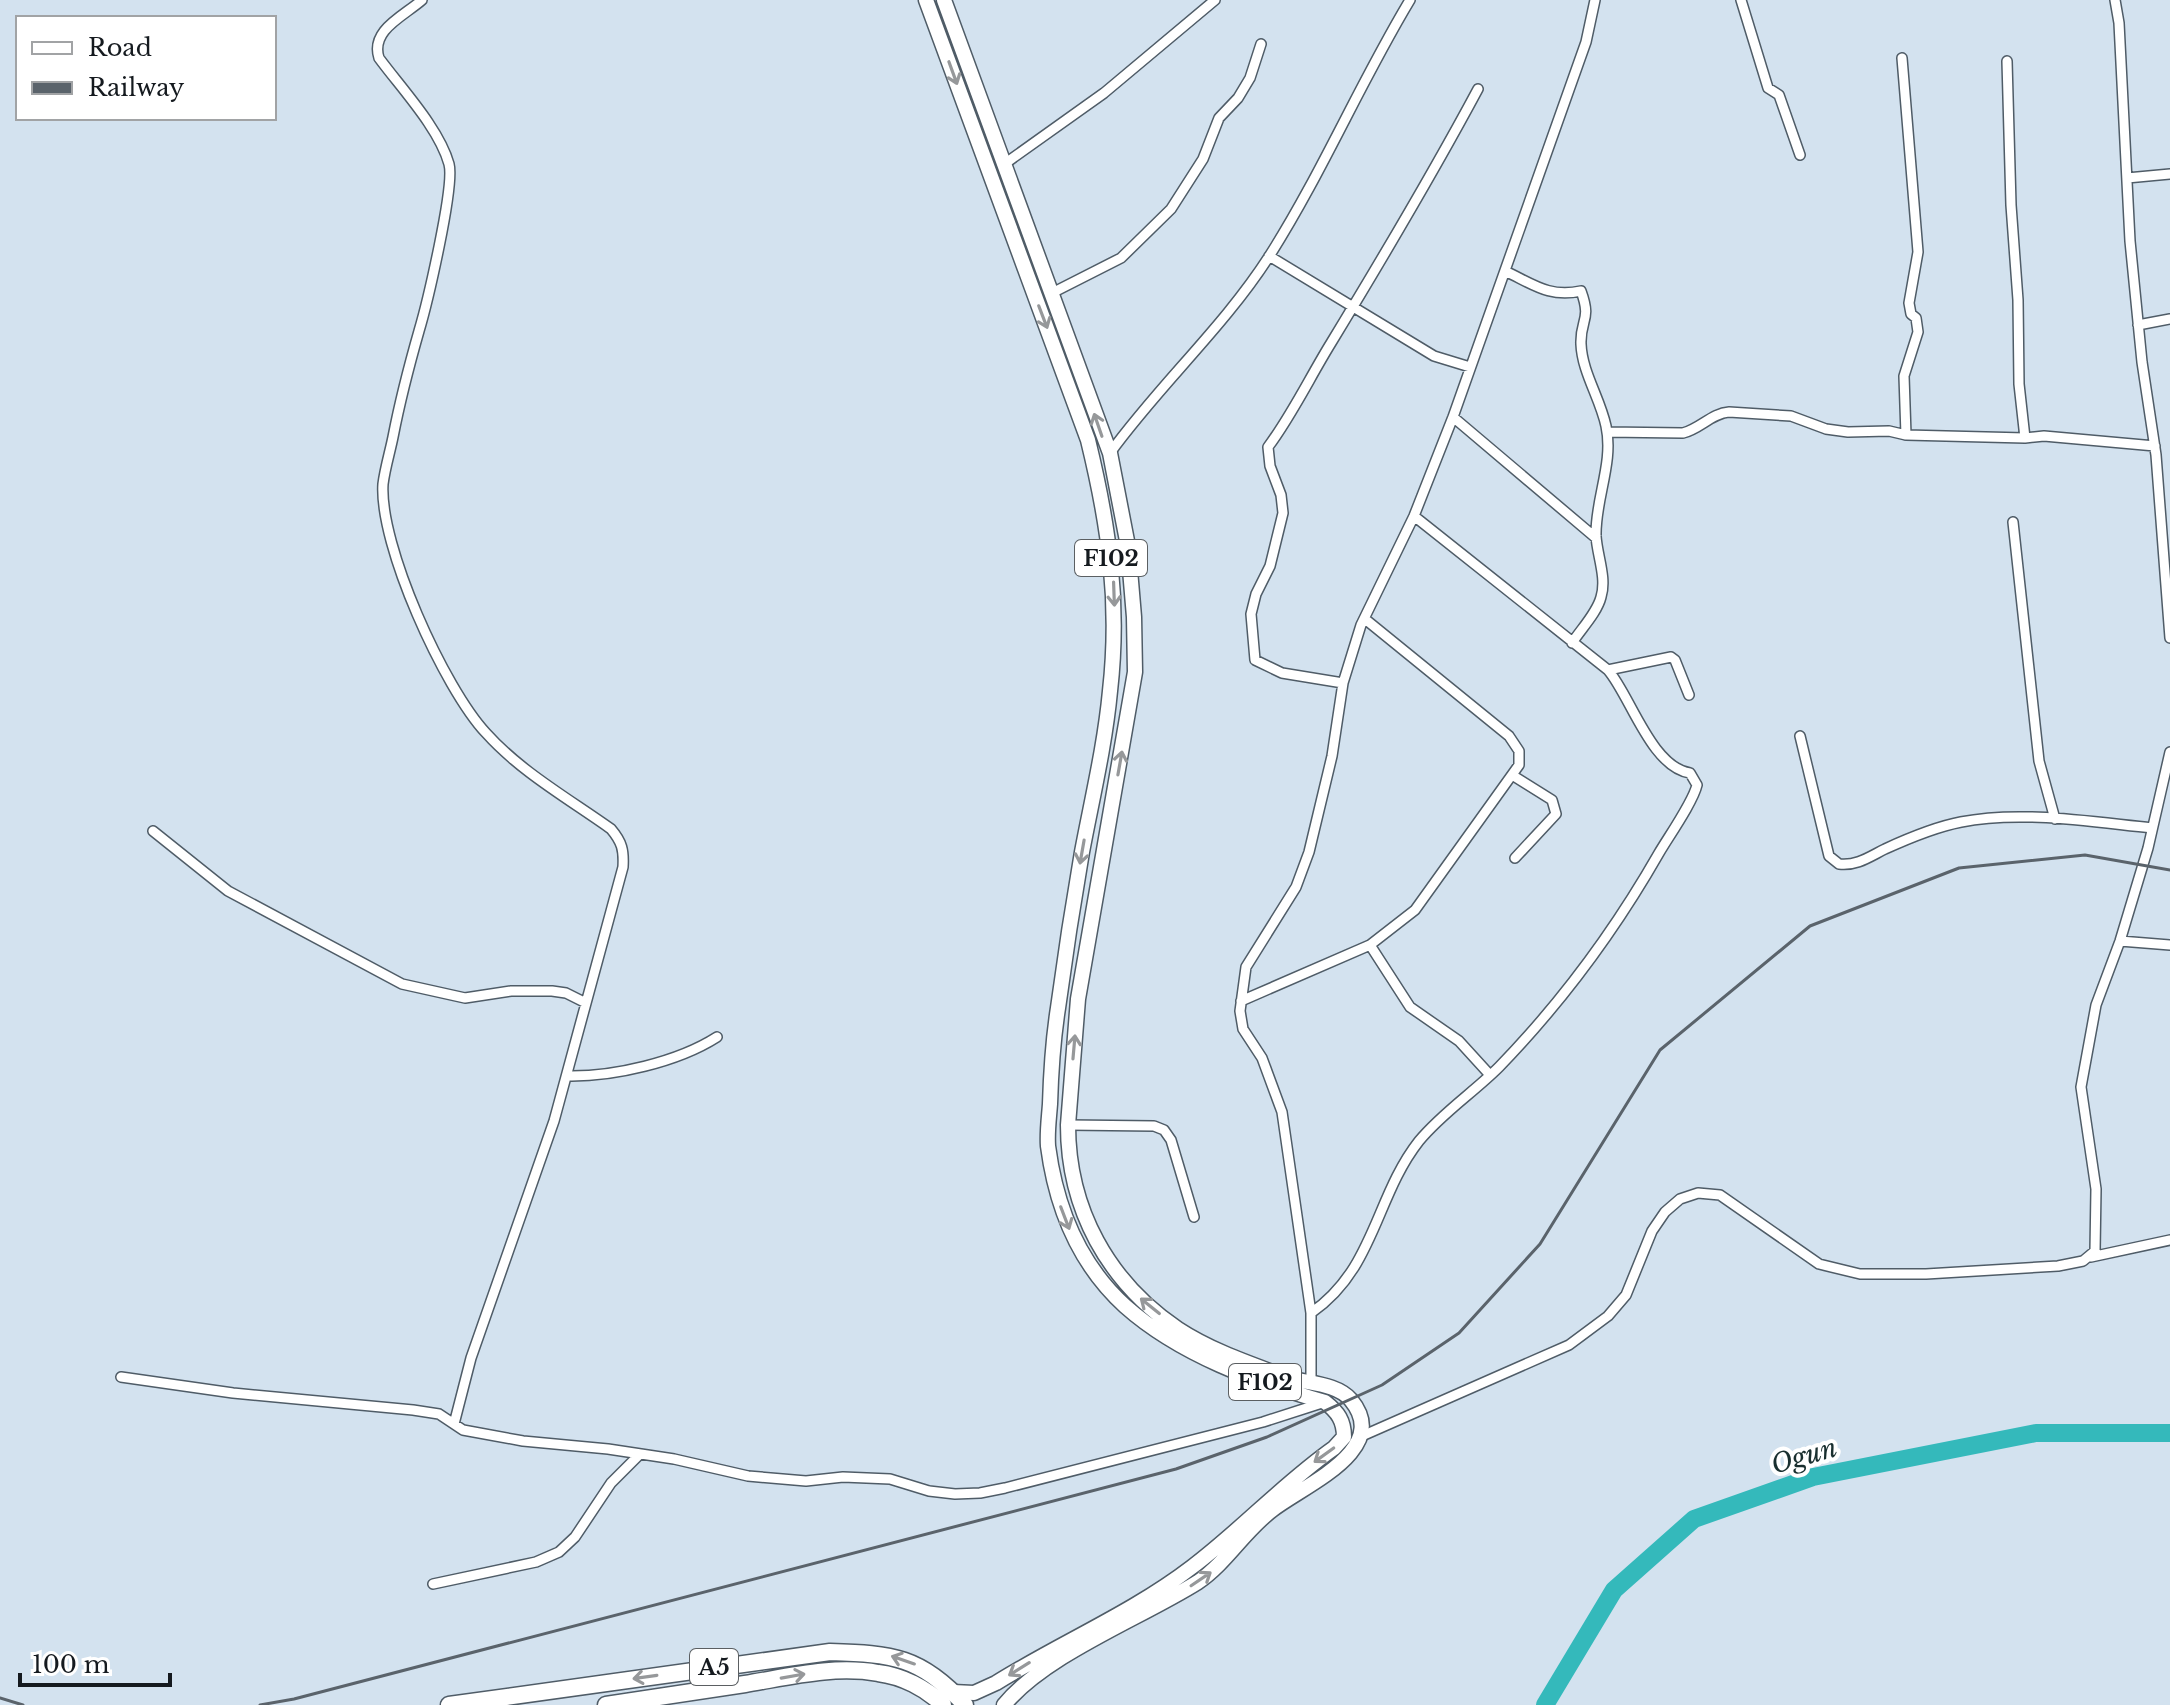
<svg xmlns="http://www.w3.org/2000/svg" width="2170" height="1705" font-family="'Libre Baskerville',serif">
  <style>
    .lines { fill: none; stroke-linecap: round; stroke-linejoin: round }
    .river { stroke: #34b9bb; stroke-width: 18 }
    .street-casing { stroke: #4f5c67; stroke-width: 12 }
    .primary-casing { stroke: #4f5c67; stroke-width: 17 }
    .highway-casing { stroke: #4f5c67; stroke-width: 19 }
    .street { stroke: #fff; stroke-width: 9 }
    .primary { stroke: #fff; stroke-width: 14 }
    .highway { stroke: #fff; stroke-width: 16 }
    .rail { stroke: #5a636b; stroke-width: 3 }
    .oneway { stroke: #96989a }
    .labels { text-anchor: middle; stroke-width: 8; stroke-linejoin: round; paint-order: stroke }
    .shield { fill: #fff; stroke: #5b5f62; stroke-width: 2 }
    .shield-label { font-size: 22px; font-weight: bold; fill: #151a1f }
    .water-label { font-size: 26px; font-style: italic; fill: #192f2f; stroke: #fff }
  </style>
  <rect width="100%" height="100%" fill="#d3e2ef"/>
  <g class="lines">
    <path class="river" d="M1545,1705L1614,1590L1694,1519L1813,1477L2036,1433H2170"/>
    <defs>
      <path id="street" d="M422,0C404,16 370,30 379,58C401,88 439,128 449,164C455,186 427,304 419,331C409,366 400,401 393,437C390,452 385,468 383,484C379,545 444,688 486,733C521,772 569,799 611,829C622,842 624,850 623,867L554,1121L471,1358L454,1424
        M1741,0L1768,88L1779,95L1800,155
        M2115,0L2119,23L2130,241L2142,362L2156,455L2170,638
        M1902,58L1918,252L1909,303L1911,314L1916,318L1918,332L1904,376L1906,435
        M2007,61L2011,205L2018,300L2019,384L2025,438
        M1003,165L1104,93L1215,0
        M2127,178L2170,174
        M1269,256L1434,356L1470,367
        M1505,271C1533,284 1549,298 1581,291C1592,321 1580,319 1581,344C1582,372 1600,398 1606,426C1614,463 1595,499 1596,536C1597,555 1607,578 1601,597C1597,613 1581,629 1572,643
        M1052,293L1121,258L1171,209L1203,159L1219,118L1238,98L1250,78L1261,44
        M2138,325L2170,319
        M1453,417L1596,538
        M1607,432L1683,433C1700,429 1712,413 1729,412L1791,416L1826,429L1848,432L1889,431L1906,435L2025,438L2044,436L2155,446
        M1110,453C1160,384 1224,327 1270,255C1322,173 1360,83 1410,0
        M2013,522L2039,761L2055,819
        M1608,670L1671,657L1675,660L1689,695
        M1343,683L1282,673L1255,660L1251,614L1256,594L1270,566L1283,513L1281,495L1270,466L1268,447C1292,415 1310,377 1331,343C1382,259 1432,175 1478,89
        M1800,736L1829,856L1839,864C1857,866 1869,857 1885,849C1909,838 1935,827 1961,822C2020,810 2092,822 2152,828
        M1512,775L1552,800L1556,814L1515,858
        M153,831L228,891L402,984L465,998L511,991H552L566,993L586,1003
        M2120,941L2170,945
        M1370,945L1410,1007L1459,1041L1490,1075
        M1241,1001L1370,945L1415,910L1519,765V751L1509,736L1365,619
        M567,1076C613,1077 678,1062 717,1037
        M1068,1125L1154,1126L1164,1130L1171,1140L1194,1217
        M2091,1257L2170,1240
        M1311,1313C1375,1269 1375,1197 1419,1141C1442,1113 1474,1092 1499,1067C1561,1003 1615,930 1659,853C1669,836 1693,802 1697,785L1690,773C1651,767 1630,695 1608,670L1414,516
        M121,1377L233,1393L413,1410L439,1414L463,1430L523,1441L608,1449L674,1459L748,1476L806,1481L843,1477L890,1479L929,1491L955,1494L980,1493L1005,1488L1263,1422L1322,1403
        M1311,1384V1313L1282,1112L1262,1058L1243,1029L1240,1011L1246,967L1296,887L1309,852L1332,756L1343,683L1361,625L1414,516L1453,417L1586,42L1595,0
        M1362,1436L1569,1345L1608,1316L1626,1295L1652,1231L1665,1212L1680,1199L1698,1193L1720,1195L1819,1264L1860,1274H1926L2058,1266L2083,1261L2095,1251L2096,1189L2081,1087L2096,1005L2120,941L2148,848L2170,752
        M433,1584L536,1562L559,1552L575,1537L611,1483L640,1454"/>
      <path id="primary" d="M926,0L1088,440C1109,526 1120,603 1110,691C1105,745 1092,799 1082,852C1073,904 1065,956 1058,1008C1053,1040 1051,1071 1050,1104C1049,1118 1047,1132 1048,1146C1056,1207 1079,1264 1125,1306C1180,1355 1256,1382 1325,1402C1338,1412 1344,1421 1344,1437L1334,1448C1283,1484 1241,1530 1192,1567C1132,1613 1060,1643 996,1683L974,1693L953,1692
        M944,0L1110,453L1128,546L1134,617L1135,672L1078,999L1068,1125C1068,1209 1108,1282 1178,1329C1210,1350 1248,1363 1283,1376C1304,1384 1336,1382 1351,1400C1392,1450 1304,1485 1272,1510C1244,1531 1227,1562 1198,1582C1141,1618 1046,1654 1004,1705"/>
      <path id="highway" d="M449,1705L830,1652C892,1654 921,1656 965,1705
        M606,1705C652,1698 698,1691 745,1684C788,1677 834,1665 878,1673C902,1676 926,1688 943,1705"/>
    </defs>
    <use href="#street" class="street-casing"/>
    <use href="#primary" class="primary-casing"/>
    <use href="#highway" class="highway-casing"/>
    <use href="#street" class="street"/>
    <use href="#primary" class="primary"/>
    <use href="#highway" class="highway"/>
    <path class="rail" d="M0,1698L23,1705
      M260,1705L294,1699L1176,1469L1267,1437L1382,1385L1459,1333L1540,1244L1660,1050L1810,926L1959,868L2085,855L2170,870"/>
  </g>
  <defs><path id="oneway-shaft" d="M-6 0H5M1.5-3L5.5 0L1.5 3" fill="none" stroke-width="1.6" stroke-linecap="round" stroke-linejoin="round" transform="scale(2)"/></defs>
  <g class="oneway">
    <use href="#oneway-shaft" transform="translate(953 73) rotate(70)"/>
    <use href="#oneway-shaft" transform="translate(1043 317) rotate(69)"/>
    <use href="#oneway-shaft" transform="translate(1098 425) rotate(-109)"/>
    <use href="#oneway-shaft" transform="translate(1114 594) rotate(88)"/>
    <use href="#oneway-shaft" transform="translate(1120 763) rotate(-80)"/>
    <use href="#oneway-shaft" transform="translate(1082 852) rotate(100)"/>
    <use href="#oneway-shaft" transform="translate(1074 1047) rotate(-85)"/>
    <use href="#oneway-shaft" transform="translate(1065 1218) rotate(69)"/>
    <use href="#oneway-shaft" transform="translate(1150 1306) rotate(-141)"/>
    <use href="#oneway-shaft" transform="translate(1324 1455) rotate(144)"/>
    <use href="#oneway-shaft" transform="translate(1201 1579) rotate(-34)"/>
    <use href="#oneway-shaft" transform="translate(903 1660) rotate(-161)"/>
    <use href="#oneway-shaft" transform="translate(1019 1669) rotate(148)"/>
    <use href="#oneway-shaft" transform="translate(793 1676) rotate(-10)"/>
    <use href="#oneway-shaft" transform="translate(645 1677) rotate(172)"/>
  </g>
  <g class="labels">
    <g class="shield">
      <rect x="1075" y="540" width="72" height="36" rx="6"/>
      <rect x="1229" y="1364" width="72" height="36" rx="6"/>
      <rect x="690" y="1649" width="48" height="36" rx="6"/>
    </g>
    <g class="shield-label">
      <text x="1111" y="566">F102</text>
      <text x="1265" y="1390">F102</text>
      <text x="714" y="1675">A5</text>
    </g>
    <g class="water-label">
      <text transform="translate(1804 1456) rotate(-16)" y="9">Ogun</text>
    </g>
  </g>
  <rect x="16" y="16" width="260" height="104" fill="#ffffff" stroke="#a1a3a5" stroke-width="2"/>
  <rect x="32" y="42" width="40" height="12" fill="#ffffff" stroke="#a1a3a5" stroke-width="2"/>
  <text x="88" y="56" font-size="24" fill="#151a1f">Road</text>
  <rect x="32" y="82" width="40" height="12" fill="#5a636b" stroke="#a1a3a5" stroke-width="2"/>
  <text x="88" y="96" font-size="24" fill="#151a1f">Railway</text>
  <path d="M20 1673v12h150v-12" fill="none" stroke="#151a1f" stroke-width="4"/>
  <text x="32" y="1673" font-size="24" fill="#151a1f" stroke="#ffffff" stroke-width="6" paint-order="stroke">100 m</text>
</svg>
